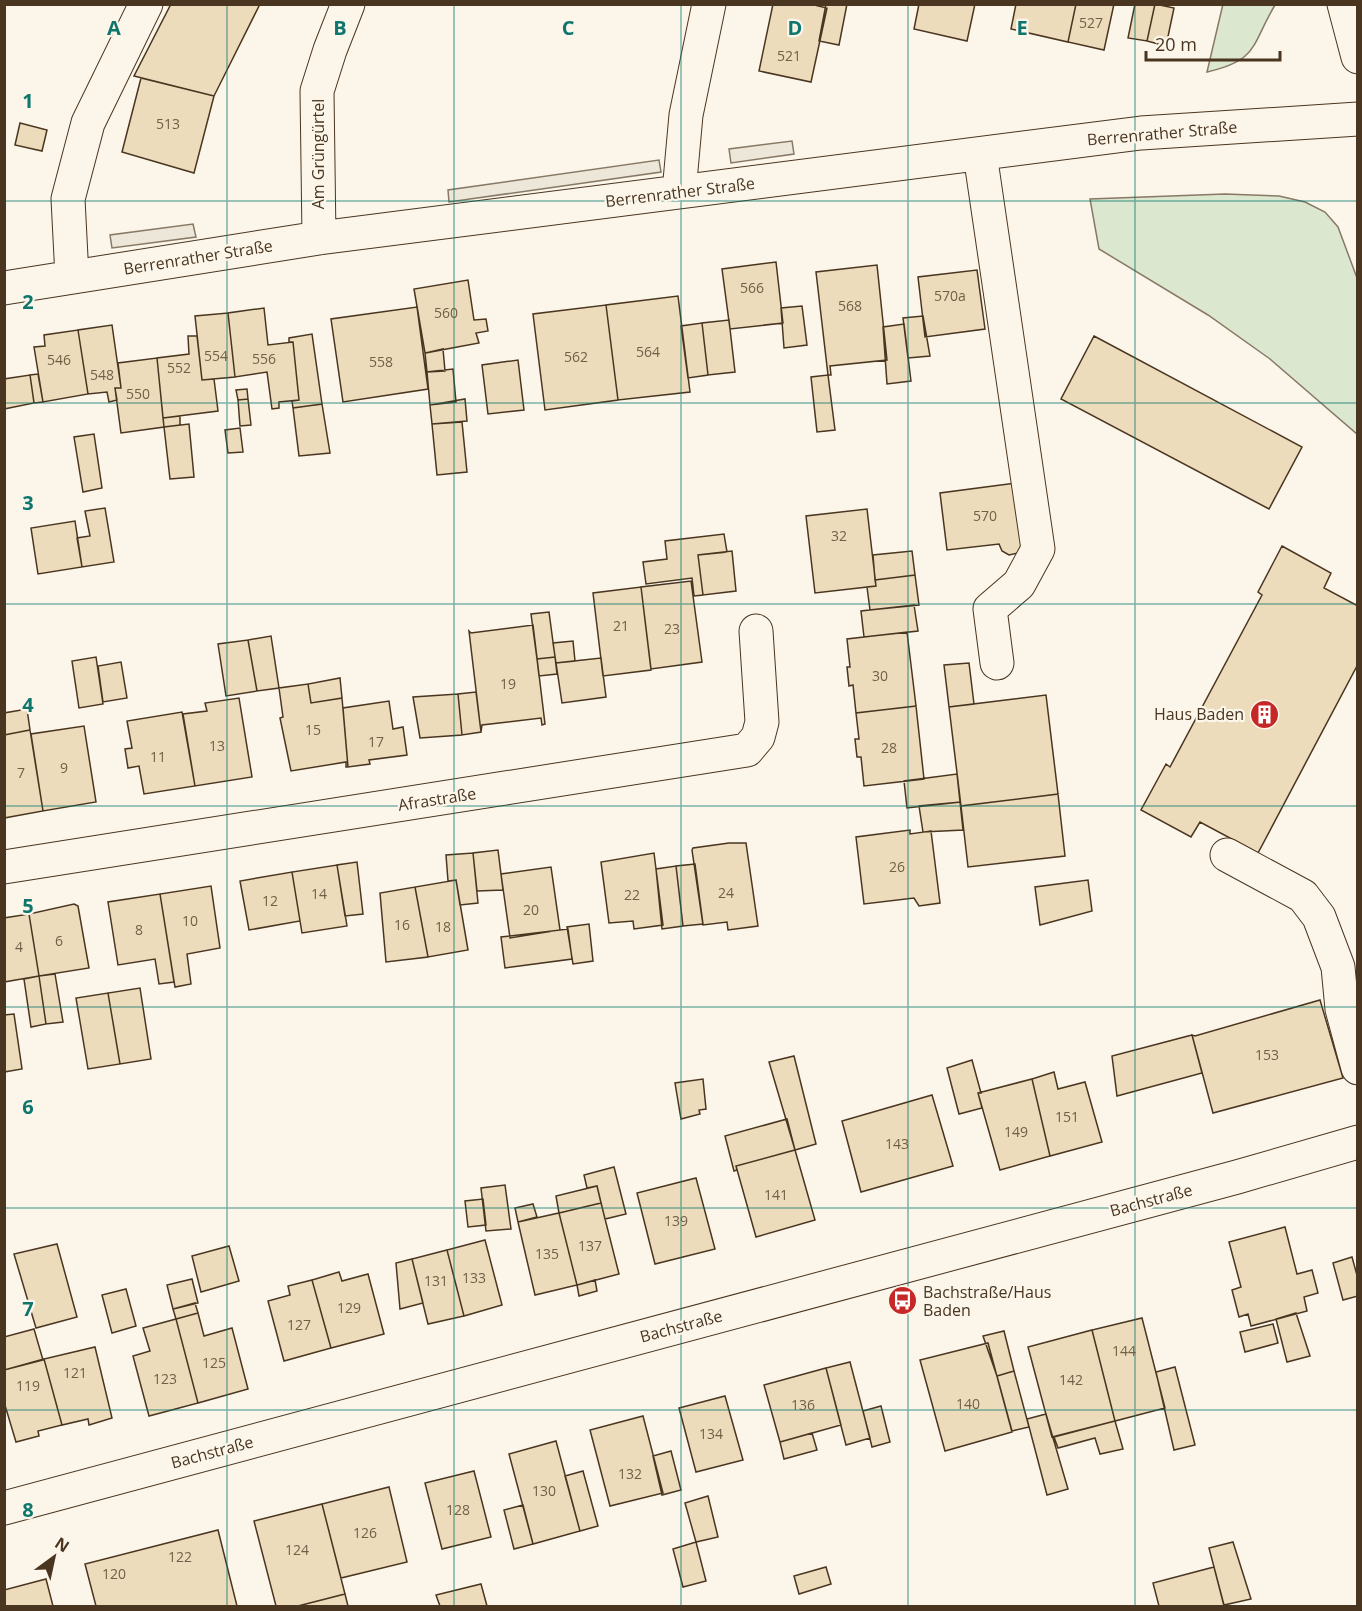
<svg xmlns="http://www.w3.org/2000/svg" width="1362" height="1611" font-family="'Open Sans',sans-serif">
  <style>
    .green { fill: #dce7d0; stroke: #887966; stroke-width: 1.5 }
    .parking { fill: #ede7d9; stroke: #887966; stroke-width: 1.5 }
    .building { fill: #ecdcbc; stroke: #4a3520; stroke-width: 1.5 }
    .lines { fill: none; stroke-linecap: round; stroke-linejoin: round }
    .minor-casing { stroke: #4a3520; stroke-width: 35 }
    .minor { stroke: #fbf6e9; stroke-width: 33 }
    .grid { fill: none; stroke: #0f766e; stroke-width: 1.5; stroke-opacity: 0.55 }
    .labels { text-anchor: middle; stroke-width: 4.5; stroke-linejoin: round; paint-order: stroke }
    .number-label { font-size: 14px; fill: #725f47 }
    .street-label { font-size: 16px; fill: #4a3520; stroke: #fbf6e9 }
    .poi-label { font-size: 16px; fill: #4a3520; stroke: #fbf6e9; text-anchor: end }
    .grid-label { font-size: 20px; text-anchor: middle; font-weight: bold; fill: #0f766e; stroke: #fbf6e9; stroke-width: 4.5; stroke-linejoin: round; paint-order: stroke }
  </style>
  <rect width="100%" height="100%" fill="#fbf6e9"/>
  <path class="green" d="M1223,4L1275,5C1251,45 1259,60 1207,72Z
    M1225,194L1279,196L1305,202L1325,212L1338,227L1357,278V434L1270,359L1208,315L1099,249L1090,199Z"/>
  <path class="parking" d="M792,141L794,154L731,163L729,149Z
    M659,160L661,172L449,202L448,190Z
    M193,224L196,237L112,248L110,235Z"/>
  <path class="building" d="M171,4H260L214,96L134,76Z
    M773,4H810L827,8L811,82L759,71Z
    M826,4H847L839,45L819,41Z
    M919,4H975L967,41L914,29Z
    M1016,4H1076L1068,42L1011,29Z
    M1076,4H1114L1104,50L1068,42Z
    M1135,4H1155L1147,41L1128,38Z
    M1155,4L1174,8L1166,46L1147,41Z
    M141,78L214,96L194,173L122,152Z
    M20,123L47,130L42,151L15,145Z
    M776,262L783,323L730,329L722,269Z
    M877,265L887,360L830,366L831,375H828L816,272Z
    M977,270L985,329L925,337L918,277Z
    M468,280L474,320L486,319L488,331L476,333L479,343L425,353L414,289Z
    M678,296L690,392L618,400L606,305Z
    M606,305L618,400L545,410L533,314Z
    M802,306L807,345L784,348L781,308Z
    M417,307L428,389L343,402L331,319Z
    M264,308L268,345L293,342L299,400L279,402V408L272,409L267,372L235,377L228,313Z
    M228,313L235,377L202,380L195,316Z
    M923,316L930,356L908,358L903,318Z
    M729,320L735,372L708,375L702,323Z
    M702,323L708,375L688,378L681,326Z
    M904,324L911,381L887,384L883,327Z
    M112,325L121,388H115L117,400L109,402L107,392L88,394L78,330Z
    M78,330L88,394L43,402L34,347L45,346L44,335Z
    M312,334L322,404L293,408L292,401L299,400L293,342H289V338Z
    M188,336H197L202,380L214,379L218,411L163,418L157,358L189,354Z
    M1094,336L1302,447L1269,509L1061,399Z
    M443,349L445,371L427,372L425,353Z
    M157,358L164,427L121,433L115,388H121L118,363Z
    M518,360L524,410L488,414L482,365Z
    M453,369L456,402L430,405L427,372Z
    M38,374L43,402L34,403L30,375Z
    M30,375L34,403L4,409V379Z
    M828,375L835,430L817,432L811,377Z
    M247,389L248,399L238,400L236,390Z
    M248,399L251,425L240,426L238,400Z
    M465,399L467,421L432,424L430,405Z
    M322,404L330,453L299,456L293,408Z
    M180,416V425L164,427L163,418Z
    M462,422L467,472L437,475L432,424Z
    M189,424L194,477L170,479L164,427Z
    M240,428L243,452L228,453L225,430Z
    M94,434L102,488L83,492L74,437Z
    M1023,482L1022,552L1009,555L1002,551L999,544L947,550L940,493Z
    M105,508L114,562L82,567L77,538L90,536L85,511Z
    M867,509L876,586L815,593L806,516Z
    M75,521L82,567L38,574L31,528Z
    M724,534L727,552L698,555L703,595L694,596L692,578L646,584L643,562L667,559L665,541Z
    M1282,546L1331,573L1324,588L1358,606V664L1258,853L1200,822L1191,837L1141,810L1166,764L1170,767L1262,595L1258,592Z
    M732,551L736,591L703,595L698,555Z
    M912,551L915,575L875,580L873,555Z
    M915,575L919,605L870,610L867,587L876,586L875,580Z
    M691,581L702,662L651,669L641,587Z
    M641,587L651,670L603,676L593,593Z
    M914,605L918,631L864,637L861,611Z
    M549,612L555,657L537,659L531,614Z
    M533,625L545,724L542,725L541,718L482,725L481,732L469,631L471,633Z
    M907,632L916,706L856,713L853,685L849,686L847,667H850L847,639Z
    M271,636L279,688L257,691L248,640Z
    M248,640L257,691L226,696L218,644Z
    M573,641L575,661L556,663L553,643Z
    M96,657L103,704L79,708L72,661Z
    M555,657L557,674L539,676L537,659Z
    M601,658L606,697L562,703L556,663Z
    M121,662L127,698L103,702L98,666Z
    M969,663L974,704L949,707L944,665Z
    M340,678L342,698L311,703L308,684Z
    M308,684L311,703L342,698L348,767H346V762L291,771L280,718L283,717L279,688Z
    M476,692L481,732L462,735L458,694Z
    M458,694L462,735L420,738L413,697Z
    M1046,695L1058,794L961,806L949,707Z
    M239,698L252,777L195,786L183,714L207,711L205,703Z
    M389,701L393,729L403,727L407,755L369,760L370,764L348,767L343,708Z
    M916,706L924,779L864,786L861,757H857L855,739H859L856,713Z
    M27,709L30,730L4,735V713Z
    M182,712L195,786L144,794L139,766L128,768L125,749L132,748L127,721Z
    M84,726L96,802L43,811L31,734Z
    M30,730L43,811L4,818V735Z
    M957,774L960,802L907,808L904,781Z
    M1058,794L1065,856L968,867L961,806Z
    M960,802L963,830L923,832L919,806Z
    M910,830V834L931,831L940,903L919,906L914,898L864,904L856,837Z
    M729,843H746L758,926L728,930L727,922L703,925L692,850L693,848Z
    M498,850L503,890L477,891L473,853Z
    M473,853L478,903L460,905L456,880L448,881L446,855Z
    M654,853L663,925L634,929L633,921L609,923L601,862Z
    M357,862L363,914L345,916L337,865Z
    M695,864L703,924L683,926L676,866Z
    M337,865L347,926L302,933L292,872Z
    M676,866L683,926L662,929L656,869Z
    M551,867L560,930L510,938L501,874Z
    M292,872L300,921L249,930L240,881Z
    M456,880L468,950L428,957L415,887Z
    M1088,880L1092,911L1040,925L1035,887Z
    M211,886L220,948L187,954L191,984L175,987L160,894Z
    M415,887L428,957L386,962L380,893Z
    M160,894L174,982L159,984L155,959L118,965L108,902Z
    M74,904L78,906L89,968L39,976L29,914Z
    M29,914L39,976L4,982V918Z
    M589,924L593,961L573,964L567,927Z
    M568,929L572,959L505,968L501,937Z
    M55,974L63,1022L46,1024L39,976Z
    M39,976L46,1024L31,1027L24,979Z
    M140,988L151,1059L120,1064L108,993Z
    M108,993L120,1064L88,1069L76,998Z
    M1320,1000L1343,1078L1213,1113L1192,1035L1195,1036Z
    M14,1014L22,1069L4,1072V1015Z
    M1192,1035L1202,1073L1117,1096L1112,1056Z
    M794,1056L816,1144L795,1150L769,1062Z
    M972,1060L981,1093H978L982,1108L959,1114L947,1068Z
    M1054,1072L1058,1089L1085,1082L1102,1142L1050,1156L1032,1079Z
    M703,1079L706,1109L699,1110L700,1114L681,1119L675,1083Z
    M1032,1079L1050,1156L1000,1170L978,1093Z
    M932,1095L953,1166L861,1192L842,1121Z
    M787,1119L795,1150L736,1166L737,1170L734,1171L725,1136Z
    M795,1150L815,1220L756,1237L736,1166Z
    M614,1167L626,1214L605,1219L597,1186L587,1188L584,1175Z
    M696,1178L715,1249L655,1264L637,1193Z
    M505,1185L511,1229L486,1231L481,1188Z
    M597,1186L601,1203L559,1213L556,1196Z
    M483,1199L486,1225L468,1227L465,1201Z
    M601,1203L619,1274L577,1285L559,1213Z
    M533,1204L537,1217L518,1222L515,1208Z
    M559,1213L577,1285L535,1295L518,1222Z
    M1285,1227L1297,1274L1312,1270L1318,1293L1304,1297L1307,1311L1251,1326L1248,1314L1239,1317L1232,1290L1241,1287L1229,1242Z
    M485,1240L502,1305L464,1316L447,1250Z
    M57,1244L77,1317L36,1328L14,1254Z
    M229,1246L239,1281L201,1292L192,1256Z
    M447,1250L464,1316L428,1324L412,1259Z
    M1352,1257L1358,1279V1296L1343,1300L1333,1263Z
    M412,1259L423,1303L400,1309L396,1263Z
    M339,1272L342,1281L368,1274L384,1334L331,1348L312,1280Z
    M192,1279L198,1303L173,1309L167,1285Z
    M312,1280L331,1348L284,1361L268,1301L290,1295L288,1286Z
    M595,1280L597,1291L579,1296L577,1285Z
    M126,1289L136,1326L112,1333L102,1295Z
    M195,1303L198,1313L176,1319L173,1309Z
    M198,1313L204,1336L232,1328L248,1389L198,1403L176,1319Z
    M1296,1313L1310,1356L1287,1362L1276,1319Z
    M1142,1318L1165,1408L1115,1421L1092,1330Z
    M176,1319L198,1403L149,1416L133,1356L150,1351L143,1328Z
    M1273,1324L1278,1343L1245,1352L1240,1332Z
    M34,1329L43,1360L4,1370V1337Z
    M1092,1330L1115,1421L1052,1437L1028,1347Z
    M1004,1331L1014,1371L997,1376L983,1336Z
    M988,1343L1012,1432L945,1451L920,1360Z
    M95,1347L112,1418L89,1425L88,1419L62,1425L44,1359Z
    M44,1359L62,1425L38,1431L39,1436L16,1442L4,1402V1370Z
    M850,1362L870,1438L846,1445L826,1368Z
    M1175,1367L1195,1445L1174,1450L1156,1372Z
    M826,1368L841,1425L780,1442L764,1385Z
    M1014,1371L1029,1427L1012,1431L997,1376Z
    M725,1396L743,1460L696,1472L679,1408Z
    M881,1406L890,1442L872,1447L863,1411Z
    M1046,1414L1068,1489L1047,1495L1027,1419Z
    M643,1416L663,1493L610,1506L590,1430Z
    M1115,1421L1123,1449L1100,1454L1095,1438L1058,1448L1054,1437Z
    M812,1433L817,1450L784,1459L780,1442Z
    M556,1441L580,1531L533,1544L509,1454Z
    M671,1451L681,1490L662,1495L653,1456Z
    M474,1471L491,1537L442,1549L425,1483Z
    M583,1471L598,1526L580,1531L565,1476Z
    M389,1487L407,1562L341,1578L322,1504Z
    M708,1496L718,1537L696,1542L685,1503Z
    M322,1504L345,1594L298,1606H276L254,1521Z
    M523,1505L533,1544L514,1549L504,1510Z
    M218,1530L237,1606H96L85,1564Z
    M696,1542L706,1581L683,1587L673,1549Z
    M1233,1542L1251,1599L1224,1605L1209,1548Z
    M826,1567L831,1584L799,1594L794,1576Z
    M1214,1567L1224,1606H1159L1153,1583Z
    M46,1579L53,1606H4V1590Z
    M481,1584L487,1606H440L436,1595Z
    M345,1594L348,1606H298Z"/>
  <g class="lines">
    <defs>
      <path id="minor" d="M1344,4L1358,57
        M980,154L1038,549L1019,584L990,609L997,663
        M679,192L686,115L709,4
        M319,238L317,91L330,50L348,4
        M72,277L68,199L88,123L146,4
        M4,288L319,238L1141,133L1358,119
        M1227,855L1303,896L1319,917L1338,967L1342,1009L1358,1068
        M4,867L747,750L758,737L762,722L756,631
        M4,1508L1237,1177L1358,1142"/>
    </defs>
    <use href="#minor" class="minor-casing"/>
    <use href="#minor" class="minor"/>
  </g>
  <path class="grid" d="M227,4V1606M454,4V1606M681,4V1606M908,4V1606M1135,4V1606M4,201H1358M4,403H1358M4,604H1358M4,806H1358M4,1007H1358M4,1208H1358M4,1410H1358"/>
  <defs>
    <symbol id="building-disc" viewBox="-11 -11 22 22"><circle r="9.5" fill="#c62828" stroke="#fbf6e9"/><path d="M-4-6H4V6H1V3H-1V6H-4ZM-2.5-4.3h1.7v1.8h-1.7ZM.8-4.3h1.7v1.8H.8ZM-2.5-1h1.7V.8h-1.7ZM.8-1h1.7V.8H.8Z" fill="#fff"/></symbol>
    <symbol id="bus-disc" viewBox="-11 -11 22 22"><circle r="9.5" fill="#c62828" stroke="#fbf6e9"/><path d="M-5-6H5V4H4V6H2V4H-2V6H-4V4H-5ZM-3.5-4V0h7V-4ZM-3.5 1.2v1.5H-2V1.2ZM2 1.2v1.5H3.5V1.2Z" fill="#fff"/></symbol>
  </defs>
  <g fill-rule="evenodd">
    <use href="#building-disc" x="1248" y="698" width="33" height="33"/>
    <use href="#bus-disc" x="886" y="1284" width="33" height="33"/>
  </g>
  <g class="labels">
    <g class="number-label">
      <text x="1091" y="28">527</text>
      <text x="789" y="61">521</text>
      <text x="168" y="129">513</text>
      <text x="752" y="293">566</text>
      <text x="950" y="301">570a</text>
      <text x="850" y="311">568</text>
      <text x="446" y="318">560</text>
      <text x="648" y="357">564</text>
      <text x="216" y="361">554</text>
      <text x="576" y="362">562</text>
      <text x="264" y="364">556</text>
      <text x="59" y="365">546</text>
      <text x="381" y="367">558</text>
      <text x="179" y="373">552</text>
      <text x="102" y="380">548</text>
      <text x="138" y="399">550</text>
      <text x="985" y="521">570</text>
      <text x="839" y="541">32</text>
      <text x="621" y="631">21</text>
      <text x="672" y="634">23</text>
      <text x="880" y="681">30</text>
      <text x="508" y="689">19</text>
      <text x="313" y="735">15</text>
      <text x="376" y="747">17</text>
      <text x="217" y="751">13</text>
      <text x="889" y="753">28</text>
      <text x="158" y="762">11</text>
      <text x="64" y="773">9</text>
      <text x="21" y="778">7</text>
      <text x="897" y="872">26</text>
      <text x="726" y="898">24</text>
      <text x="319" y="899">14</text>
      <text x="632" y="900">22</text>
      <text x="270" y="906">12</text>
      <text x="531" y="915">20</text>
      <text x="190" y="926">10</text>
      <text x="402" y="930">16</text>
      <text x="443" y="932">18</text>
      <text x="139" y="935">8</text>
      <text x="59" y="946">6</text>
      <text x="19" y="952">4</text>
      <text x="1267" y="1060">153</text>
      <text x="1067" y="1122">151</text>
      <text x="1016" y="1137">149</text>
      <text x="897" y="1149">143</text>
      <text x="776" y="1200">141</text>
      <text x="676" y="1226">139</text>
      <text x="590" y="1251">137</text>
      <text x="547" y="1259">135</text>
      <text x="474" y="1283">133</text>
      <text x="436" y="1286">131</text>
      <text x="349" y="1313">129</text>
      <text x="299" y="1330">127</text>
      <text x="1124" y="1356">144</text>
      <text x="214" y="1368">125</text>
      <text x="75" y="1378">121</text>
      <text x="165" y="1384">123</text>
      <text x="1071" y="1385">142</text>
      <text x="28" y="1391">119</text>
      <text x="968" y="1409">140</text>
      <text x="803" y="1410">136</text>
      <text x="711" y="1439">134</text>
      <text x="630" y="1479">132</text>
      <text x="544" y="1496">130</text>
      <text x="458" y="1515">128</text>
      <text x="365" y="1538">126</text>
      <text x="297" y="1555">124</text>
      <text x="180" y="1562">122</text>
      <text x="114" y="1579">120</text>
    </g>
    <g class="street-label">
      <text transform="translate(1162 133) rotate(-5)" y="6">Berrenrather Straße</text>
      <text transform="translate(318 154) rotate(-90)" y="6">Am Grüngürtel</text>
      <text transform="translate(680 192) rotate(-7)" y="6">Berrenrather Straße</text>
      <text transform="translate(198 257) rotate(-9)" y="6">Berrenrather Straße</text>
      <text transform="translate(437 799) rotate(-9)" y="6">Afrastraße</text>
      <text transform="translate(1151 1200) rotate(-15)" y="6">Bachstraße</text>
      <text transform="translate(681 1326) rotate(-15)" y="6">Bachstraße</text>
      <text transform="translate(212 1452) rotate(-15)" y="6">Bachstraße</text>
    </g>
    <g class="poi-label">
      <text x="1244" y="720">Haus Baden</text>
      <text x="923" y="1298" text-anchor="start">Bachstraße/Haus<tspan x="923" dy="18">Baden</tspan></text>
    </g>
  </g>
  <g class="grid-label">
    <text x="114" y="35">A</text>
    <text x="340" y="35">B</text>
    <text x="568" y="35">C</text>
    <text x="795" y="35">D</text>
    <text x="1022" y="35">E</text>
    <text x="28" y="108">1</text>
    <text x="28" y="309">2</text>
    <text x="28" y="510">3</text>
    <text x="28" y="712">4</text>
    <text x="28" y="913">5</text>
    <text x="28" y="1114">6</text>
    <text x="28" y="1316">7</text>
    <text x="28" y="1517">8</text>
  </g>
  <rect width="1362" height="1611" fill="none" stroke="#4a3520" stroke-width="12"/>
  <g transform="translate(54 1557) rotate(33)" stroke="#fbf6e9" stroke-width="4.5" paint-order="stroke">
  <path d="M0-4.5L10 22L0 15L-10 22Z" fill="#4a3520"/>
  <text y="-9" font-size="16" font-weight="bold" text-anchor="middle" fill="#4a3520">N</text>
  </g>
  <path d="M1146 51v9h134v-9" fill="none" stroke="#4a3520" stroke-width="3"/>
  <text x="1155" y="51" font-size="18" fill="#4a3520" stroke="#fbf6e9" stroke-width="4.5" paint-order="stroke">20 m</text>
</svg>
